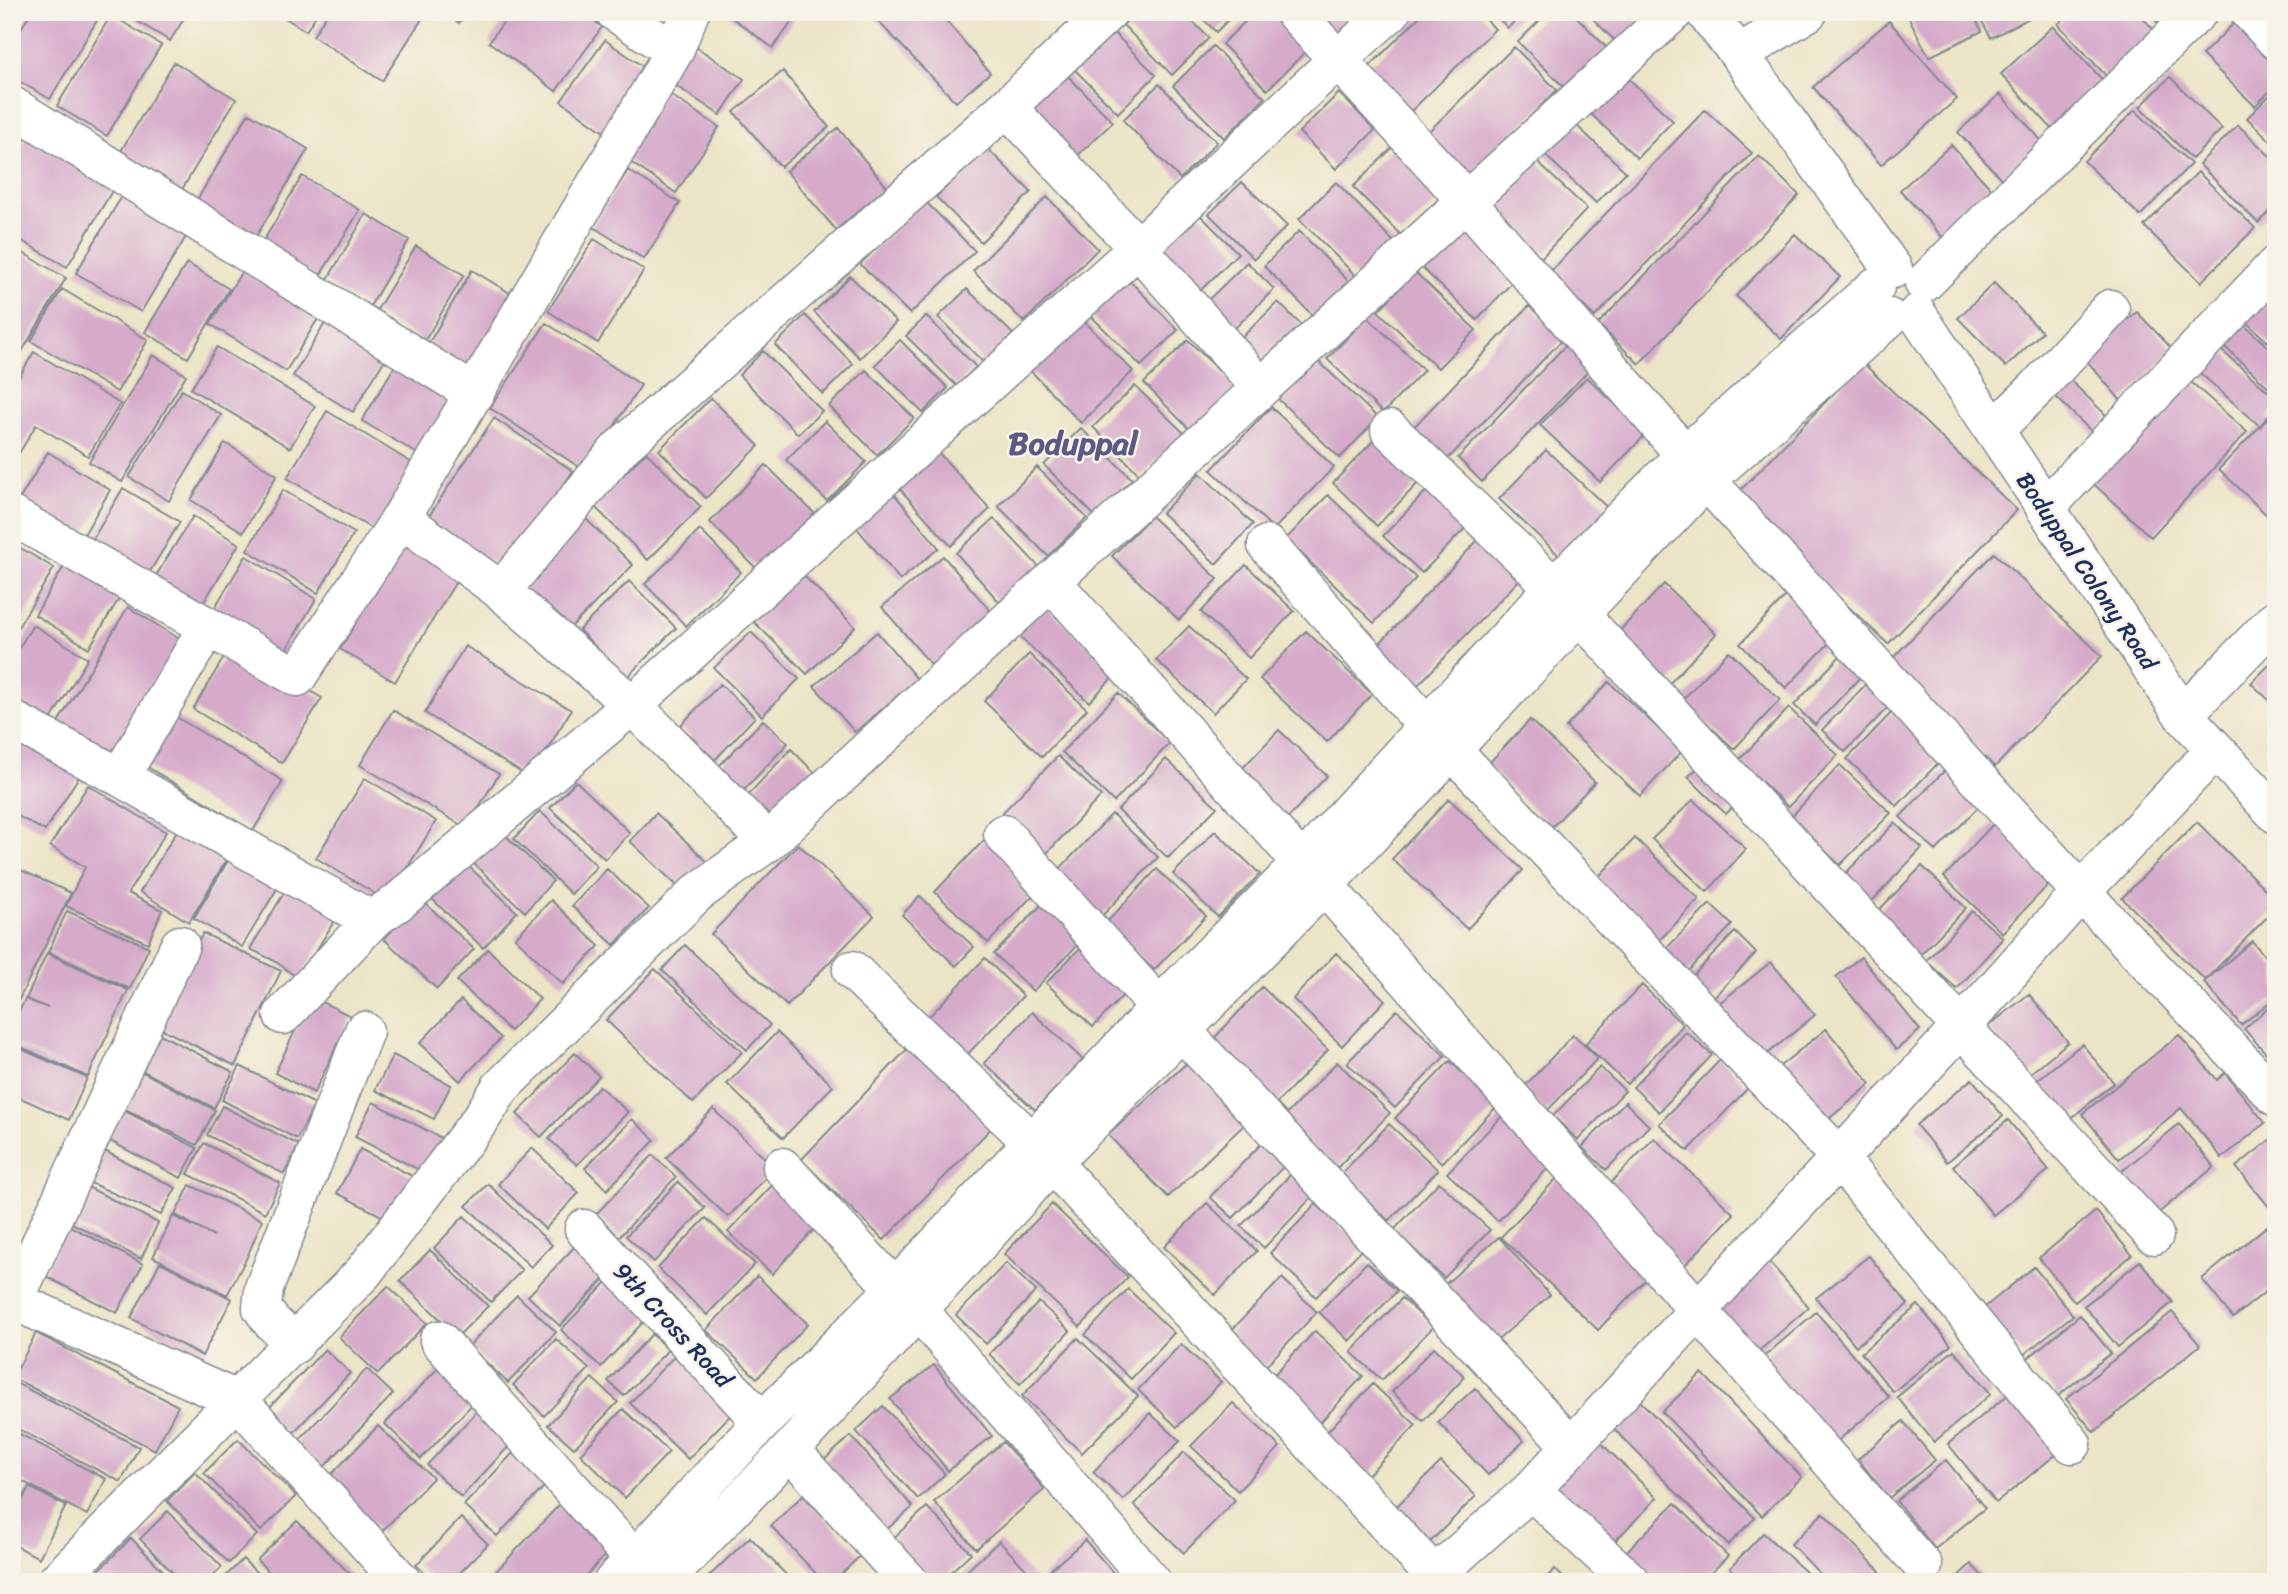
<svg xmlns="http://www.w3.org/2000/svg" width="2288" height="1594" font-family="Sriracha,sans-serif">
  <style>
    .building { fill: #d6abca }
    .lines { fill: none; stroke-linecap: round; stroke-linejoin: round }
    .street-casing { stroke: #848a92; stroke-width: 41 }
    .secondary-casing { stroke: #848a92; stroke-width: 41 }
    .street { stroke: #fff; stroke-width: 38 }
    .secondary { stroke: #fff; stroke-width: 38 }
    .labels { text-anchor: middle; stroke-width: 5; stroke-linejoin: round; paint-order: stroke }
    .street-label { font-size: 24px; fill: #1b2f5e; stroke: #f7f3e8 }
    .district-label { font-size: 32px; font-weight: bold; fill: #5c5a84; stroke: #f7f3e8 }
  </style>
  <rect width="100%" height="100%" fill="#f7f3e8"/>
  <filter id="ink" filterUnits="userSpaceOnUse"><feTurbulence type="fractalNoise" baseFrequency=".0143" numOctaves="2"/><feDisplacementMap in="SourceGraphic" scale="14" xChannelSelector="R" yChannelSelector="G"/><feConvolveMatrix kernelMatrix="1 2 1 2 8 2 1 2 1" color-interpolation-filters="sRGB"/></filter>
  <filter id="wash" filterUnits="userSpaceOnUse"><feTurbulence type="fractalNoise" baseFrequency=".00686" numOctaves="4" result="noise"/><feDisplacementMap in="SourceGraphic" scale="28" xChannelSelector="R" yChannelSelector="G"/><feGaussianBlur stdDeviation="1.57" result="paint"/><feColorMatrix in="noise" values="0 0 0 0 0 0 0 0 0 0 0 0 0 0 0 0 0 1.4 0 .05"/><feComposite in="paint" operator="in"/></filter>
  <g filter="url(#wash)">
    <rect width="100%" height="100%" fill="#ece4c6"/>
    <g id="blocks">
      <path class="building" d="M31,12H102L50,99L12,77V44Z
        M122,12H188L170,41Z
        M276,12H318L306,31Z
        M328,12H411L422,19L382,81L313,36Z
        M444,12H467L459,23Z
        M511,12H582L602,27L556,91L489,42Z
        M724,12H799L773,48Z
        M869,12H939L990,73L956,102Z
        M1135,12H1183L1209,38L1172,75L1123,25Z
        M1196,12H1236L1216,32Z
        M1255,12H1271L1308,49L1267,90L1222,44Z
        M1311,12H1360L1337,36Z
        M1424,12H1479L1495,29L1407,115L1364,72Z
        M1492,12H1524L1508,28Z
        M1548,12H1572L1607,48L1566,89L1518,42Z
        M1586,12H1652L1619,45Z
        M1906,12H1972L1982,31L1929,57Z
        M1977,12H2041L1991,38Z
        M2071,12H2137L2157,33L2109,79L2058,24Z
        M2148,12H2180L2162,28Z
        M111,15L161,45L107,136L57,106Z
        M1889,21L1957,99L1881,165L1813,87Z
        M2236,21L2276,60V85L2255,106L2202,55Z
        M1105,24L1156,75L1118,113L1067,62Z
        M2053,26L2109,87L2057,134L2001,74Z
        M605,40L648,70L604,132L561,101Z
        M690,43L744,79L720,115L666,79Z
        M1213,46L1265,98L1224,138L1173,86Z
        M1514,47L1557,90L1465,181L1423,137Z
        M174,62L236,99L177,198L115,161Z
        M1061,69L1113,122L1075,158L1023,106Z
        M783,71L829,127L781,167L734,112Z
        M1625,75L1673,121L1637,158L1589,112Z
        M2170,77L2222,129L2192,159L2140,107Z
        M1159,84L1217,142L1180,179L1123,120Z
        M2276,89V146L2247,118Z
        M663,90L719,127L676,193L620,155Z
        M1339,93L1375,130L1336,169L1299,132Z
        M2000,94L2047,147L2006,184L1958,132Z
        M1705,110L1752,153L1595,317L1549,273Z
        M2135,110L2191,164L2140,216L2084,161Z
        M249,113L308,149L251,245L191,210Z
        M1574,123L1626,172L1596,203L1544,154Z
        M2238,125L2276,162V205L2258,223L2199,164Z
        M32,128L119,179L67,267L12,235V160Z
        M838,128L887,187L836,230L786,171Z
        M1951,145L1995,193L1944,239L1900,190Z
        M1394,146L1443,195L1401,235L1353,187Z
        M986,147L1031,192L981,242L936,197Z
        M1759,156L1799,195L1639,364L1598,324Z
        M1532,157L1587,209L1541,258L1485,205Z
        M628,170L680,203L644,259L592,226Z
        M2198,172L2255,228L2201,282L2144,226Z
        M302,176L360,210L318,279L261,245Z
        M1242,182L1287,226L1254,259L1209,214Z
        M1336,182L1394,242L1358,278L1299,219Z
        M125,191L190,230L141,312L76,273Z
        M1047,197L1098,249L1024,322L973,271Z
        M924,200L975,251L910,314L860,264Z
        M1194,209L1238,253L1199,292L1155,248Z
        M366,214L409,240L369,308L326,282Z
        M1463,226L1517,277L1477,320L1422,268Z
        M1299,231L1350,283L1315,318L1264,266Z
        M1795,234L1840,277L1781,339L1736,296Z
        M594,239L644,270L598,343L548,311Z
        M416,246L464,275L424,342L375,313Z
        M13,247L66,278L12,368V249Z
        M1247,262L1274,289L1229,334L1202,306Z
        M187,263L229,289L188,358L145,332Z
        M472,270L523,301L478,377L427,346Z
        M242,271L319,317L286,371L210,324Z
        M1415,272L1476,330L1438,368L1378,311Z
        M850,276L896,322L860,358L814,312Z
        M2276,277V349L2239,316Z
        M1127,278L1178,330L1141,366L1090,315Z
        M1994,283L2042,332L2006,367L1958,318Z
        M62,289L148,340L117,392L31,341Z
        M967,289L1013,334L984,363L938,317Z
        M1278,302L1307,331L1262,375L1233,346Z
        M1529,306L1564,338L1442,465L1408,433Z
        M1074,311L1133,371L1081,423L1022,362Z
        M2137,312L2173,350L2122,402L2081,354Z
        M330,315L390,351L353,412L293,376Z
        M805,315L853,364L823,394L775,345Z
        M926,316L976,367L957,386L906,336Z
        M1367,317L1424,370L1383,413L1327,359Z
        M546,323L641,385L585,471L490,408Z
        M2244,325L2276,354V394L2224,346Z
        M900,340L948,388L923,413L875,365Z
        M1188,340L1237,388L1192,432L1144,383Z
        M1568,343L1592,367L1482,482L1458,458Z
        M2213,343L2276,398V407L2260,426L2192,366Z
        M217,347L315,406L290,448L191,389Z
        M763,351L822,411L798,434L739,375Z
        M34,352L120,404L88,456L36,425L12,465V389Z
        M403,352L465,389L423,457L362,421Z
        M153,355L186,375L122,482L89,462Z
        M1316,359L1378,418L1340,458L1278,399Z
        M1863,363L2017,510L1888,644L1733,498Z
        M866,370L914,418L877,455L829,406Z
        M2181,373L2247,432L2151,537L2086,477Z
        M2064,374L2109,418L2094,434L2049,390Z
        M1587,377L1646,434L1600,482L1540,425Z
        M1135,386L1184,433L1141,476L1093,427Z
        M182,390L221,415L169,501L129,477Z
        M711,398L759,446L706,498L659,450Z
        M1271,407L1334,467L1274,529L1211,470Z
        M327,411L417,466L377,532L287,478Z
        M494,418L573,471L505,571L427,519Z
        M2268,418L2276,426V524L2219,469Z
        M825,421L866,462L827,501L786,460Z
        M1081,428L1132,479L1095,516L1044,465Z
        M1375,439L1420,481L1377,526L1333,483Z
        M225,443L277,475L243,532L191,500Z
        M1546,450L1612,512L1565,561L1499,499Z
        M48,452L110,490L82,538L19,500Z
        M646,452L701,507L648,560L593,505Z
        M938,452L990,509L951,546L899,488Z
        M766,465L816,515L759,571L710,522Z
        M1037,467L1087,518L1048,556L998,506Z
        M1200,473L1253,524L1216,564L1162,513Z
        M1435,482L1474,519L1422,573L1383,536Z
        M123,488L180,522L146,578L90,544Z
        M890,489L939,548L900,580L851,521Z
        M283,490L354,533L318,593L247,550Z
        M1328,495L1416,578L1374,623L1286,539Z
        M193,516L239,544L199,610L152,582Z
        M1151,516L1218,579L1179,620L1112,556Z
        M586,519L633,565L567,631L520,584Z
        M994,519L1041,569L1002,605L956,553Z
        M700,530L741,572L686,626L645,584Z
        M1479,539L1521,578L1418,685L1377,646Z
        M405,541L460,575L395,682L340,649Z
        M12,543L54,568L12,637Z
        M1994,553L2102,656L1995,767L1887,664Z
        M246,556L316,599L280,660L209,617Z
        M943,556L993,614L932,666L882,607Z
        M69,558L123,592L89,648L35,615Z
        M1246,565L1294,611L1249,658L1201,612Z
        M799,571L855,627L807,674L751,619Z
        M629,581L676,628L626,678L579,630Z
        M1664,584L1716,634L1665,688L1612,639Z
        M1787,595L1834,638L1786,688L1740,644Z
        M1045,605L1117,673L1089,702L1017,634Z
        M128,607L191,646L117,768L54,729Z
        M33,625L88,658L46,728L12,708V659Z
        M1189,626L1246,679L1213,713L1156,660Z
        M1306,631L1372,694L1327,742L1260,679Z
        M751,632L799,679L762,716L714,668Z
        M877,632L917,679L855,732L814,686Z
        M232,644L322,698L282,763L193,709Z
        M465,646L571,710L530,778L425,713Z
        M1729,651L1780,700L1734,749L1682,700Z
        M1029,654L1087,709L1042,757L984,701Z
        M1842,654L1863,674L1815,725L1794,705Z
        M2276,658V707L2251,683Z
        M1870,680L1893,702L1845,752L1822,730Z
        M1609,682L1682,751L1640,796L1566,727Z
        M720,684L755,717L715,760L680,726Z
        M1118,693L1170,743L1114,802L1062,752Z
        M1789,708L1838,755L1788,807L1739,760Z
        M393,710L499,774L466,828L360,765Z
        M1892,712L1942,759L1897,806L1847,759Z
        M176,717L283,781L253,831L146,766Z
        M763,720L788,743L744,790L719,766Z
        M1530,720L1595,782L1552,827L1487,765Z
        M1279,730L1327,776L1284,822L1236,775Z
        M12,731L81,773L45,831L12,813Z
        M791,749L818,776L773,823L746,797Z
        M1058,756L1101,796L1045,855L1002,813Z
        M1166,759L1217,807L1168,858L1118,810Z
        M1702,764L1740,800L1726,814L1688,777Z
        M1840,765L1891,813L1840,865L1790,818Z
        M1949,766L1984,801L1936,851L1900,817Z
        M365,778L436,821L387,901L316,858Z
        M576,781L630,833L605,859L550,808Z
        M88,785L166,832L128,893L162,910L148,943L66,906L85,867L50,846Z
        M1449,799L1523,870L1467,929L1392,859Z
        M1693,800L1746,849L1707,892L1652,839Z
        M540,811L597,866L571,894L514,839Z
        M656,813L715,869L689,897L630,841Z
        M1112,814L1158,857L1098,920L1052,877Z
        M2197,822L2276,900V908L2205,980L2122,898Z
        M1895,823L1922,848L1871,902L1843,876Z
        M1994,823L2054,879L2002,933L1944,877Z
        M181,824L230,854L189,922L140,892Z
        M500,830L553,881L525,912L471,861Z
        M1215,831L1260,874L1218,917L1173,874Z
        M1635,838L1699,899L1652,948L1588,888Z
        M985,839L1038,890L988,943L935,892Z
        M798,844L874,916L787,1006L711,934Z
        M236,847L284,877L242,947L194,918Z
        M463,861L517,912L483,948L429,896Z
        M12,866L71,893L12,1014Z
        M1922,866L1966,908L1917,958L1873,916Z
        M607,869L649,908L614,945L572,906Z
        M1157,869L1206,916L1154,970L1105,924Z
        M292,880L341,910L299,979L275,961L250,949Z
        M920,896L974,947L956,966L902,915Z
        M1048,898L1087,935L1033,991L994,954Z
        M421,899L474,949L437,989L384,939Z
        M551,900L599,946L563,984L515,938Z
        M1710,904L1732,925L1684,976L1661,954Z
        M67,911L149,947L130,989L48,952Z
        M1972,911L2003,938L1957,989L1926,961Z
        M1735,932L1756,953L1710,1001L1688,981Z
        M203,933L281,971L235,1066L158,1027Z
        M2252,941L2276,969V997L2241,1025L2204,982Z
        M1085,943L1131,987L1093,1027L1046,983Z
        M685,945L770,1025L747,1050L662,970Z
        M488,949L540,999L510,1031L457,981Z
        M47,953L128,990L88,1077L12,1043V1027L25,999L48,1008L26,999Z
        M1336,953L1385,1000L1342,1046L1293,999Z
        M1861,957L1920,1030L1896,1050L1836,977Z
        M985,958L1023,996L963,1059L924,1022Z
        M1771,962L1815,1015L1761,1059L1717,1005Z
        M655,969L742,1052L693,1103L606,1020Z
        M1642,985L1683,1025L1627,1084L1585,1044Z
        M1262,987L1328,1050L1272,1108L1207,1046Z
        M2029,994L2068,1042L2027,1076L1987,1027Z
        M311,997L351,1016L314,1093L275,1073Z
        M461,1000L501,1038L460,1081L420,1043Z
        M2276,1000V1064L2244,1029Z
        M1397,1010L1445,1056L1395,1108L1347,1063Z
        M1032,1012L1083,1060L1035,1110L984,1063Z
        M1826,1029L1871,1084L1825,1122L1779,1067Z
        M777,1032L833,1086L783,1138L727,1084Z
        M1686,1032L1712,1055L1659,1112L1633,1087Z
        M160,1034L233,1072L214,1108L141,1070Z
        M1573,1035L1598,1058L1546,1112L1522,1089Z
        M2179,1035L2217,1080L2225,1073L2265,1123L2222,1158L2181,1108L2119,1159L2082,1114Z
        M914,1042L998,1121L884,1240L801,1160Z
        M2082,1044L2114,1083L2069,1120L2036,1081Z
        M12,1045L87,1078L69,1120L12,1094Z
        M575,1053L599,1076L541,1137L517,1114Z
        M393,1055L451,1085L434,1119L375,1090Z
        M1720,1060L1749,1087L1688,1151L1659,1124Z
        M1450,1061L1497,1106L1442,1163L1395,1118Z
        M1188,1062L1245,1124L1168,1197L1108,1135Z
        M1337,1062L1390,1113L1336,1169L1282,1119Z
        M240,1066L315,1104L297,1139L222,1100Z
        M1600,1067L1625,1091L1578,1140L1553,1116Z
        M141,1071L215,1110L197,1145L121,1107Z
        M1972,1079L2003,1116L1947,1162L1916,1125Z
        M599,1086L628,1112L577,1165L549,1139Z
        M373,1102L445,1140L427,1174L355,1137Z
        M1625,1102L1649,1126L1606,1170L1582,1147Z
        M222,1106L299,1145L284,1174L207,1135Z
        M713,1109L775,1168L728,1217L666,1158Z
        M123,1110L197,1148L181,1178L108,1140Z
        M1501,1117L1551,1165L1498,1221L1447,1173Z
        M632,1119L655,1140L607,1190L585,1168Z
        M2008,1120L2049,1170L1993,1215L1953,1166Z
        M1389,1124L1438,1170L1389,1221L1340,1175Z
        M2179,1124L2214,1167L2156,1215L2121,1172Z
        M2276,1135V1203L2270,1208L2236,1167Z
        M1654,1138L1734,1214L1683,1267L1603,1191Z
        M1263,1142L1286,1164L1233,1218L1210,1197Z
        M204,1143L280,1183L265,1213L188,1174Z
        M99,1148L176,1188L161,1215L82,1179Z
        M532,1148L579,1193L545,1229L498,1184Z
        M360,1149L418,1179L395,1223L337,1193Z
        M653,1155L676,1177L619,1237L596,1214Z
        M1291,1174L1313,1196L1264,1248L1241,1226Z
        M782,1175L826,1217L772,1274L728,1232Z
        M1559,1176L1656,1269L1598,1330L1501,1237Z
        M678,1182L705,1208L654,1262L626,1236Z
        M1439,1182L1490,1230L1444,1278L1394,1230Z
        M82,1184L158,1223L141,1259L64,1219Z
        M488,1184L552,1245L531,1267L466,1206Z
        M190,1185L262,1220L248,1255L227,1295L153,1257L173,1216L214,1236L175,1215Z
        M1207,1203L1257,1251L1215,1295L1164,1247Z
        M1052,1204L1128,1277L1080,1327L1004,1254Z
        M1316,1204L1363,1248L1316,1297L1270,1253Z
        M2096,1211L2132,1255L2075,1302L2039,1258Z
        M464,1216L522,1270L491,1302L434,1248Z
        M706,1218L755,1264L707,1315L658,1268Z
        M2272,1222L2276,1227V1283L2233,1318L2202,1279Z
        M68,1225L143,1264L117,1313L43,1275Z
        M1499,1237L1550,1295L1493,1344L1443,1286Z
        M581,1240L613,1270L560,1326L528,1296Z
        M430,1250L488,1306L458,1336L400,1281Z
        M1869,1256L1908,1304L1856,1346L1816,1298Z
        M1768,1261L1809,1307L1751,1358L1710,1312Z
        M2140,1261L2173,1302L2118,1347L2084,1306Z
        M160,1262L232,1299L202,1356L131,1318Z
        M1367,1262L1397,1291L1349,1341L1319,1312Z
        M1006,1263L1036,1291L986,1344L956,1315Z
        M2034,1267L2073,1315L2023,1355L1984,1308Z
        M757,1276L808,1324L757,1378L706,1330Z
        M1282,1278L1317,1312L1262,1370L1226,1336Z
        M609,1280L648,1317L601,1367L561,1330Z
        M388,1286L427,1323L378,1374L339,1337Z
        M1128,1289L1174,1333L1131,1379L1085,1335Z
        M517,1295L556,1332L508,1383L469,1346Z
        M1402,1298L1433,1327L1382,1380L1351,1352Z
        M1039,1302L1070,1331L1020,1384L989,1354Z
        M1918,1305L1951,1345L1893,1392L1861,1353Z
        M1816,1312L1889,1397L1833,1445L1760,1360Z
        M2172,1312L2200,1345L2094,1432L2066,1399Z
        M2080,1315L2111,1353L2058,1396L2027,1359Z
        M1315,1331L1363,1376L1316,1427L1268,1381Z
        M36,1333L178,1406L155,1450L13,1378Z
        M652,1334L668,1350L624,1396L608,1381Z
        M1078,1338L1138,1396L1082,1453L1022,1396Z
        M556,1339L589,1369L544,1416L513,1385Z
        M1181,1344L1221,1382L1177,1427L1138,1390Z
        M1434,1347L1465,1377L1423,1421L1392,1392Z
        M325,1349L350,1373L290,1436L265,1412Z
        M681,1349L740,1405L688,1459L630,1403Z
        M1954,1350L1991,1394L1934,1442L1897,1397Z
        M441,1365L477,1399L421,1459L385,1424Z
        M934,1365L992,1436L948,1471L890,1399Z
        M367,1369L393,1394L323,1468L296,1443Z
        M1702,1373L1802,1477L1762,1516L1662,1412Z
        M592,1378L618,1402L574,1448L548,1425Z
        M12,1381L139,1447L121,1482L12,1426Z
        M1373,1384L1416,1425L1363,1480L1320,1439Z
        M1475,1388L1524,1441L1488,1475L1438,1422Z
        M2010,1393L2059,1452L1996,1503L1948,1444Z
        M1640,1401L1755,1518L1728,1545L1613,1428Z
        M1233,1403L1280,1447L1238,1491L1191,1446Z
        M883,1406L945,1474L918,1499L856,1431Z
        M479,1409L514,1441L461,1497L427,1465Z
        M623,1409L669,1452L625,1498L580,1454Z
        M1150,1413L1180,1441L1123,1500L1093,1472Z
        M1903,1421L1935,1460L1889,1498L1858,1459Z
        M378,1426L433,1478L381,1532L326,1480Z
        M12,1430L106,1479L87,1515L12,1476Z
        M851,1436L913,1507L886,1530L824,1460Z
        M1594,1436L1657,1498L1607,1549L1544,1487Z
        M238,1439L296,1496L261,1531L204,1473Z
        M1003,1442L1045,1489L976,1549L934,1502Z
        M1184,1452L1235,1500L1184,1553L1134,1505Z
        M513,1453L546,1485L497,1536L464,1505Z
        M1946,1460L1985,1508L1935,1549L1896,1501Z
        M1441,1462L1476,1496L1429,1543L1394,1509Z
        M195,1472L257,1535L229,1563L167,1501Z
        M29,1487L66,1506L39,1558L12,1544V1520Z
        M803,1495L861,1555L833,1582H824L771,1526Z
        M1675,1503L1728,1556L1702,1582H1647L1622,1556Z
        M560,1504L609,1551L580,1582H486Z
        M927,1507L971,1553L940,1582H926L889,1542Z
        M168,1511L222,1567L207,1582H182L140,1539Z
        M1823,1513L1880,1571L1869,1582H1828L1791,1544Z
        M461,1518L488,1544L451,1582H434L416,1565Z
        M297,1521L352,1576L346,1582H279L257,1560Z
        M1763,1533L1817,1582H1745L1730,1568Z
        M750,1537L793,1582H703Z
        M131,1538L174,1582H98L93,1576Z
        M1085,1540L1121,1582H1045L1041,1578Z
        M999,1541L1038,1582H955Z
        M243,1559L266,1582H220Z
        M1971,1564L1988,1582H1952Z
        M1555,1569L1567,1582H1542Z"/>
    </g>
  </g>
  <g filter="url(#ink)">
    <use href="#blocks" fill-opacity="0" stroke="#848a92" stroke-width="2"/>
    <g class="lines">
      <defs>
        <path id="street" d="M615,12L674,51
          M1294,12L1447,179L1685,455
          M2250,12L2276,40
          M1739,54L1808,12
          M12,106L475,394
          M1007,107L1138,248L1261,388
          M1924,283L2198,12
          M1390,430L1554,587
          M1994,430L2037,388L2110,309
          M1706,480L2081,892L2276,1097
          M2045,508L2276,265
          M12,516L297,677L401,518L674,51L690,12
          M401,518L501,591L632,705L768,842
          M1267,545L1426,725
          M1051,581L1302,863
          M501,591L619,449L1007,107L1108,12
          M1580,615L2154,1235
          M2183,715L2276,619
          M12,720L120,777L371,920L397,903L632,705L1138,248L1337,60L1391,12
          M1452,750L1829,1146L2072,1444
          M120,777L207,628
          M1003,834L1159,1007
          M1324,885L1923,1566
          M852,970L1031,1141
          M283,1015L375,917
          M1182,1031L1572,1447
          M1052,1163L1434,1575
          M782,1167L895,1289L919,1311L1152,1582
          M584,1229L762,1422
          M12,1300L239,1401L402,1582
          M12,1305L180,945
          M439,1340L634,1559
          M295,1344L271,1321L262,1308L264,1288L364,1031
          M790,1450L909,1582
          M1531,1490L1631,1582
          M56,1582L363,1273L480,1120L501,1087L697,893L768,842L1261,388L1674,12
          M1427,1582L1531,1490L1962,1026L2081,892L2214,751"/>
        <path id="secondary" d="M1705,12L1739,54L1893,269
          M1917,314L2183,715L2276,814
          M613,1582L762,1422L895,1289L1159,1007L1302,863L1554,587L1685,455L1875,287
          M663,1582L790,1450L1052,1163L1324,885L1706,480L1889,318"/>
      </defs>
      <use href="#street" class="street-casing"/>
      <use href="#secondary" class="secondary-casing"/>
      <use href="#street" class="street"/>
      <use href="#secondary" class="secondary"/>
    </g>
  </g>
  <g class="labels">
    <g class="street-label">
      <text transform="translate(2087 571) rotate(56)" y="8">Boduppal Colony Road</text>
      <text transform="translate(673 1325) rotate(47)" y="8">9th Cross Road</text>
    </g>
    <g class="district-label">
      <text x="1073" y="454">Boduppal</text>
    </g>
  </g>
  <rect width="2288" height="1594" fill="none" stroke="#f7f3e8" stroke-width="42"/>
</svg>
